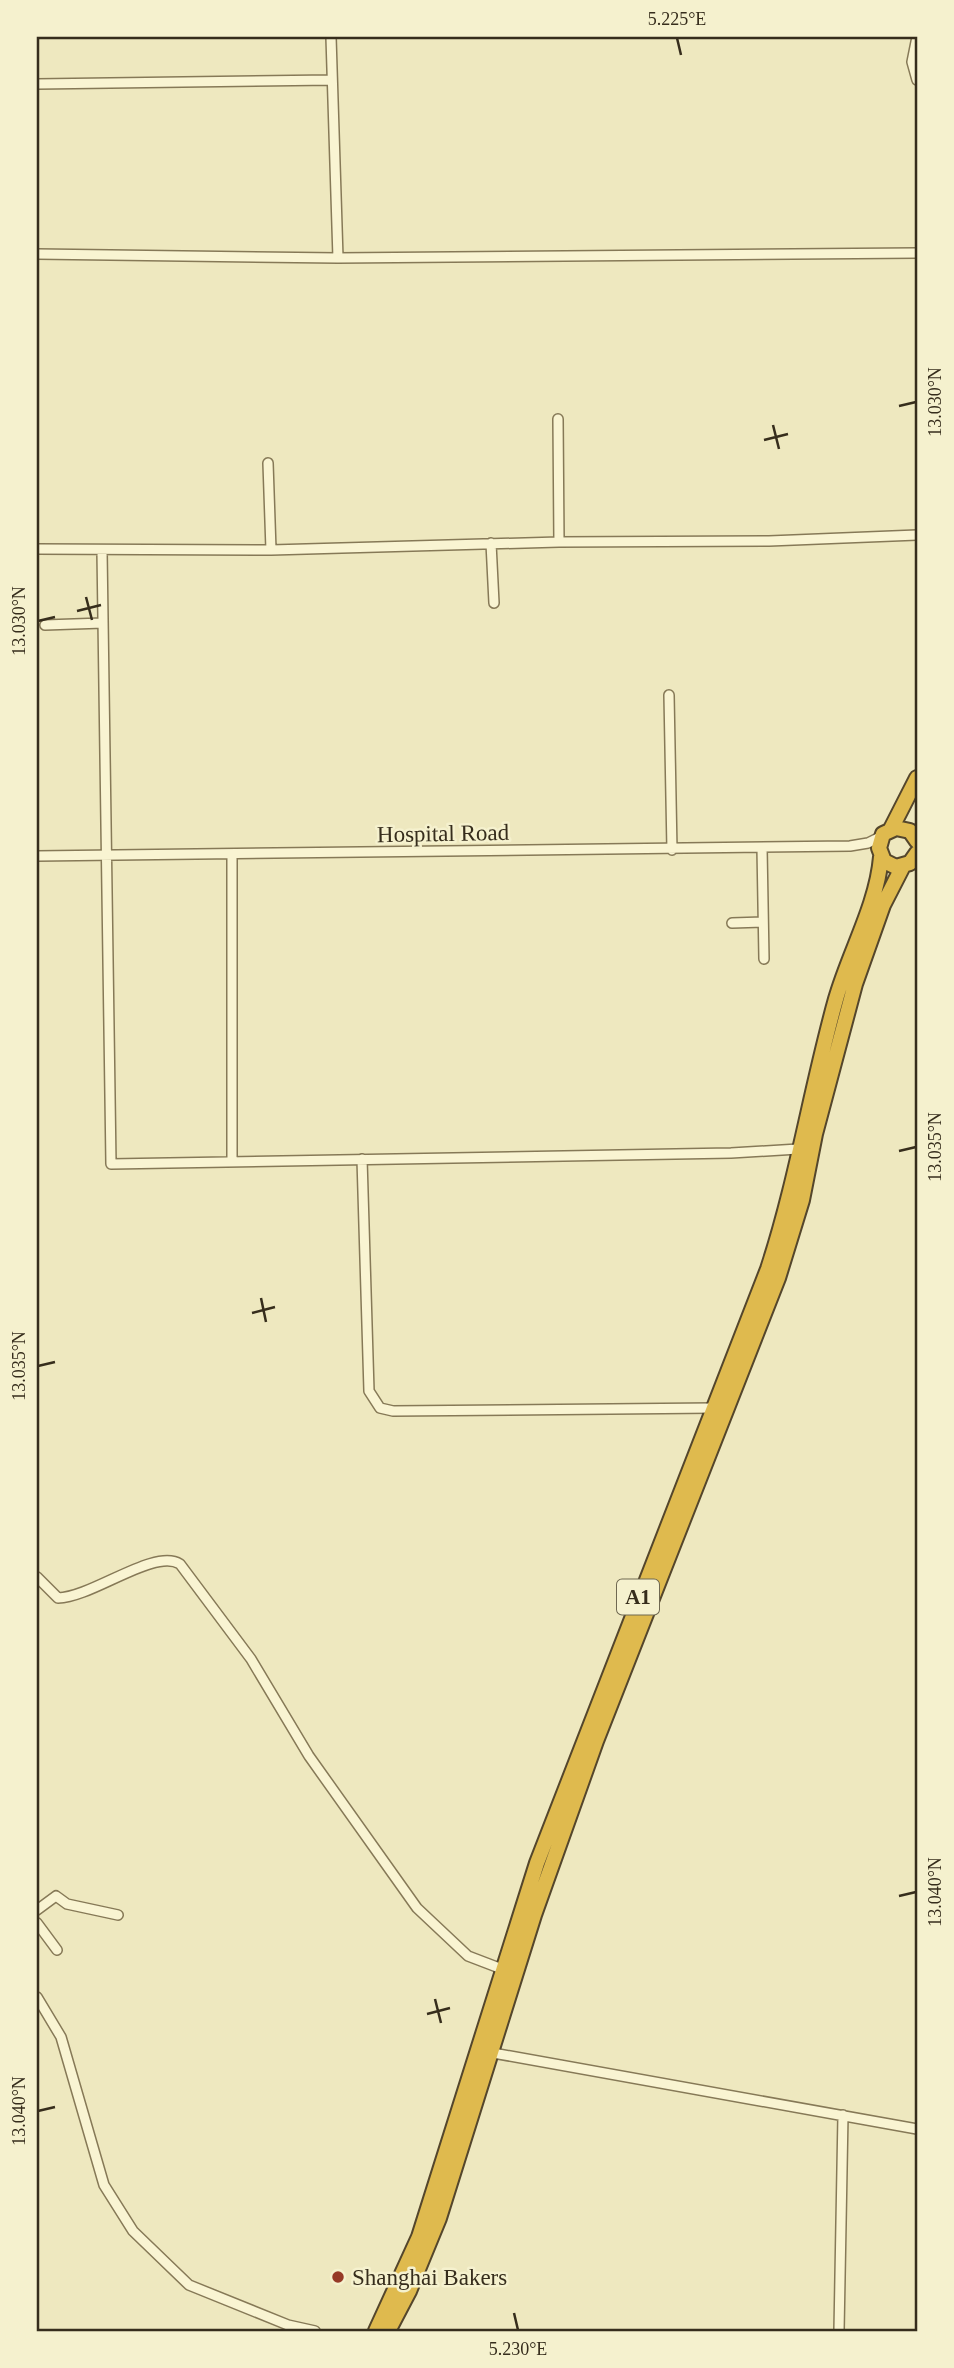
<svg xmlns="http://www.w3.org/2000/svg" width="954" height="2368" font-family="Georgia,serif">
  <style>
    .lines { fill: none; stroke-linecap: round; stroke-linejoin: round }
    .minor-casing { stroke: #867957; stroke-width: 12 }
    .highway-casing { stroke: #54462c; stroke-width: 18 }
    .minor { stroke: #f9f4d2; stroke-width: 9 }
    .highway { stroke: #dfba4e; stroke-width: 14 }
    .ticks { fill: none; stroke: #362d1c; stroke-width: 2.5 }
    .poi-dot { fill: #963a27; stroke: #f5f1ce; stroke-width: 2.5 }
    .labels { text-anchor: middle; stroke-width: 5; stroke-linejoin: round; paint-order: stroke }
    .shield { fill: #f5f1ce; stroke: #6f6851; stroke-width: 2 }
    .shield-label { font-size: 21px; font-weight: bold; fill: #362d1c }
    .street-label { font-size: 23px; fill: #362d1c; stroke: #f5f1ce }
    .poi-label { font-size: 23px; fill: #362d1c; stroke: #f5f1ce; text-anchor: start }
    .neatline { fill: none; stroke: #362d1c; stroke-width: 2.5 }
    .ticks-label { font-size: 18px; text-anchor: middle; fill: #362d1c }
  </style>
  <rect width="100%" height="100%" fill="#eee8bf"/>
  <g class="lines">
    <defs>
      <path id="minor" d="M331,37L338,258
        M917,37L912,62L917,80
        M37,84L332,80
        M37,254L338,258L917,253
        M558,419L559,542
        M268,463L271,550
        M491,543L494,603
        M37,549L271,550L559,542L769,541L917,535
        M102,551L111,1164L731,1153L798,1149
        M45,625L103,623
        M669,695L672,850
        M762,848L764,959
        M232,854V1160
        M37,856L850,846L868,843L882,836
        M732,923L763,922
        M362,1159L369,1391L380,1408L393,1411L714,1408
        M37,1577L58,1598C93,1597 154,1548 180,1564L251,1659L309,1756L417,1908L468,1956L502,1969
        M37,1910L56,1896L67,1904L118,1915
        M37,1923L57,1950
        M37,1997L61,2037L104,2185L133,2231L189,2285L288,2325L315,2331
        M493,2053L917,2129
        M839,2331L843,2115"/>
      <path id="highway" d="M891,829L917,778
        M917,841L910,831L896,828L883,834L879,848L884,861L896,867L910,863L917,853
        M376,2331L419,2237L537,1863L768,1269C797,1181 811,1088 836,999C849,953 877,905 881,857
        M388,2331L409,2291L439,2218L534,1915L596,1741L778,1278L802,1200L815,1134L855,984L883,905L903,866"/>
    </defs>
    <use href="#minor" class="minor-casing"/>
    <use href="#highway" class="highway-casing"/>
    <use href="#minor" class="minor"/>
    <use href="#highway" class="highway"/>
  </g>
  <path class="ticks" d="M677,38L681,55M899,406L916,402M773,425L779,449M764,440L788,434M86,597L92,620M77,611L101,605M38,621L55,617M899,1151L916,1147M261,1298L266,1322M252,1313L275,1307M38,1366L55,1362M899,1896L916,1892M435,1999L441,2023M427,2014L450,2008M38,2111L55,2107M514,2313L518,2330"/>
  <circle class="poi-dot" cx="338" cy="2277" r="7"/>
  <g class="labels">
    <rect class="shield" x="617" y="1579.5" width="42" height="35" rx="5"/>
    <g class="shield-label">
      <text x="638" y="1604">A1</text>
    </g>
    <g class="street-label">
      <text transform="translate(443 833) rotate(-1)" y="8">Hospital Road</text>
    </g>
    <g class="poi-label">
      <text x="352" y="2285">Shanghai Bakers</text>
    </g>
  </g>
  <rect width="954" height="2368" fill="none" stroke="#f5f1ce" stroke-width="77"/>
  <rect x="38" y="38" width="878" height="2292" class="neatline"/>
  <g class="ticks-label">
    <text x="677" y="25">5.225°E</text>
    <text transform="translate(935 402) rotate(-90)" y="6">13.030°N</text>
    <text transform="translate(19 621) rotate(-90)" y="6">13.030°N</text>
    <text transform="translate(935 1147) rotate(-90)" y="6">13.035°N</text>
    <text transform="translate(19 1366) rotate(-90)" y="6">13.035°N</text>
    <text transform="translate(935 1892) rotate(-90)" y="6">13.040°N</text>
    <text transform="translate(19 2111) rotate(-90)" y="6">13.040°N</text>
    <text x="518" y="2355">5.230°E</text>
  </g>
</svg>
